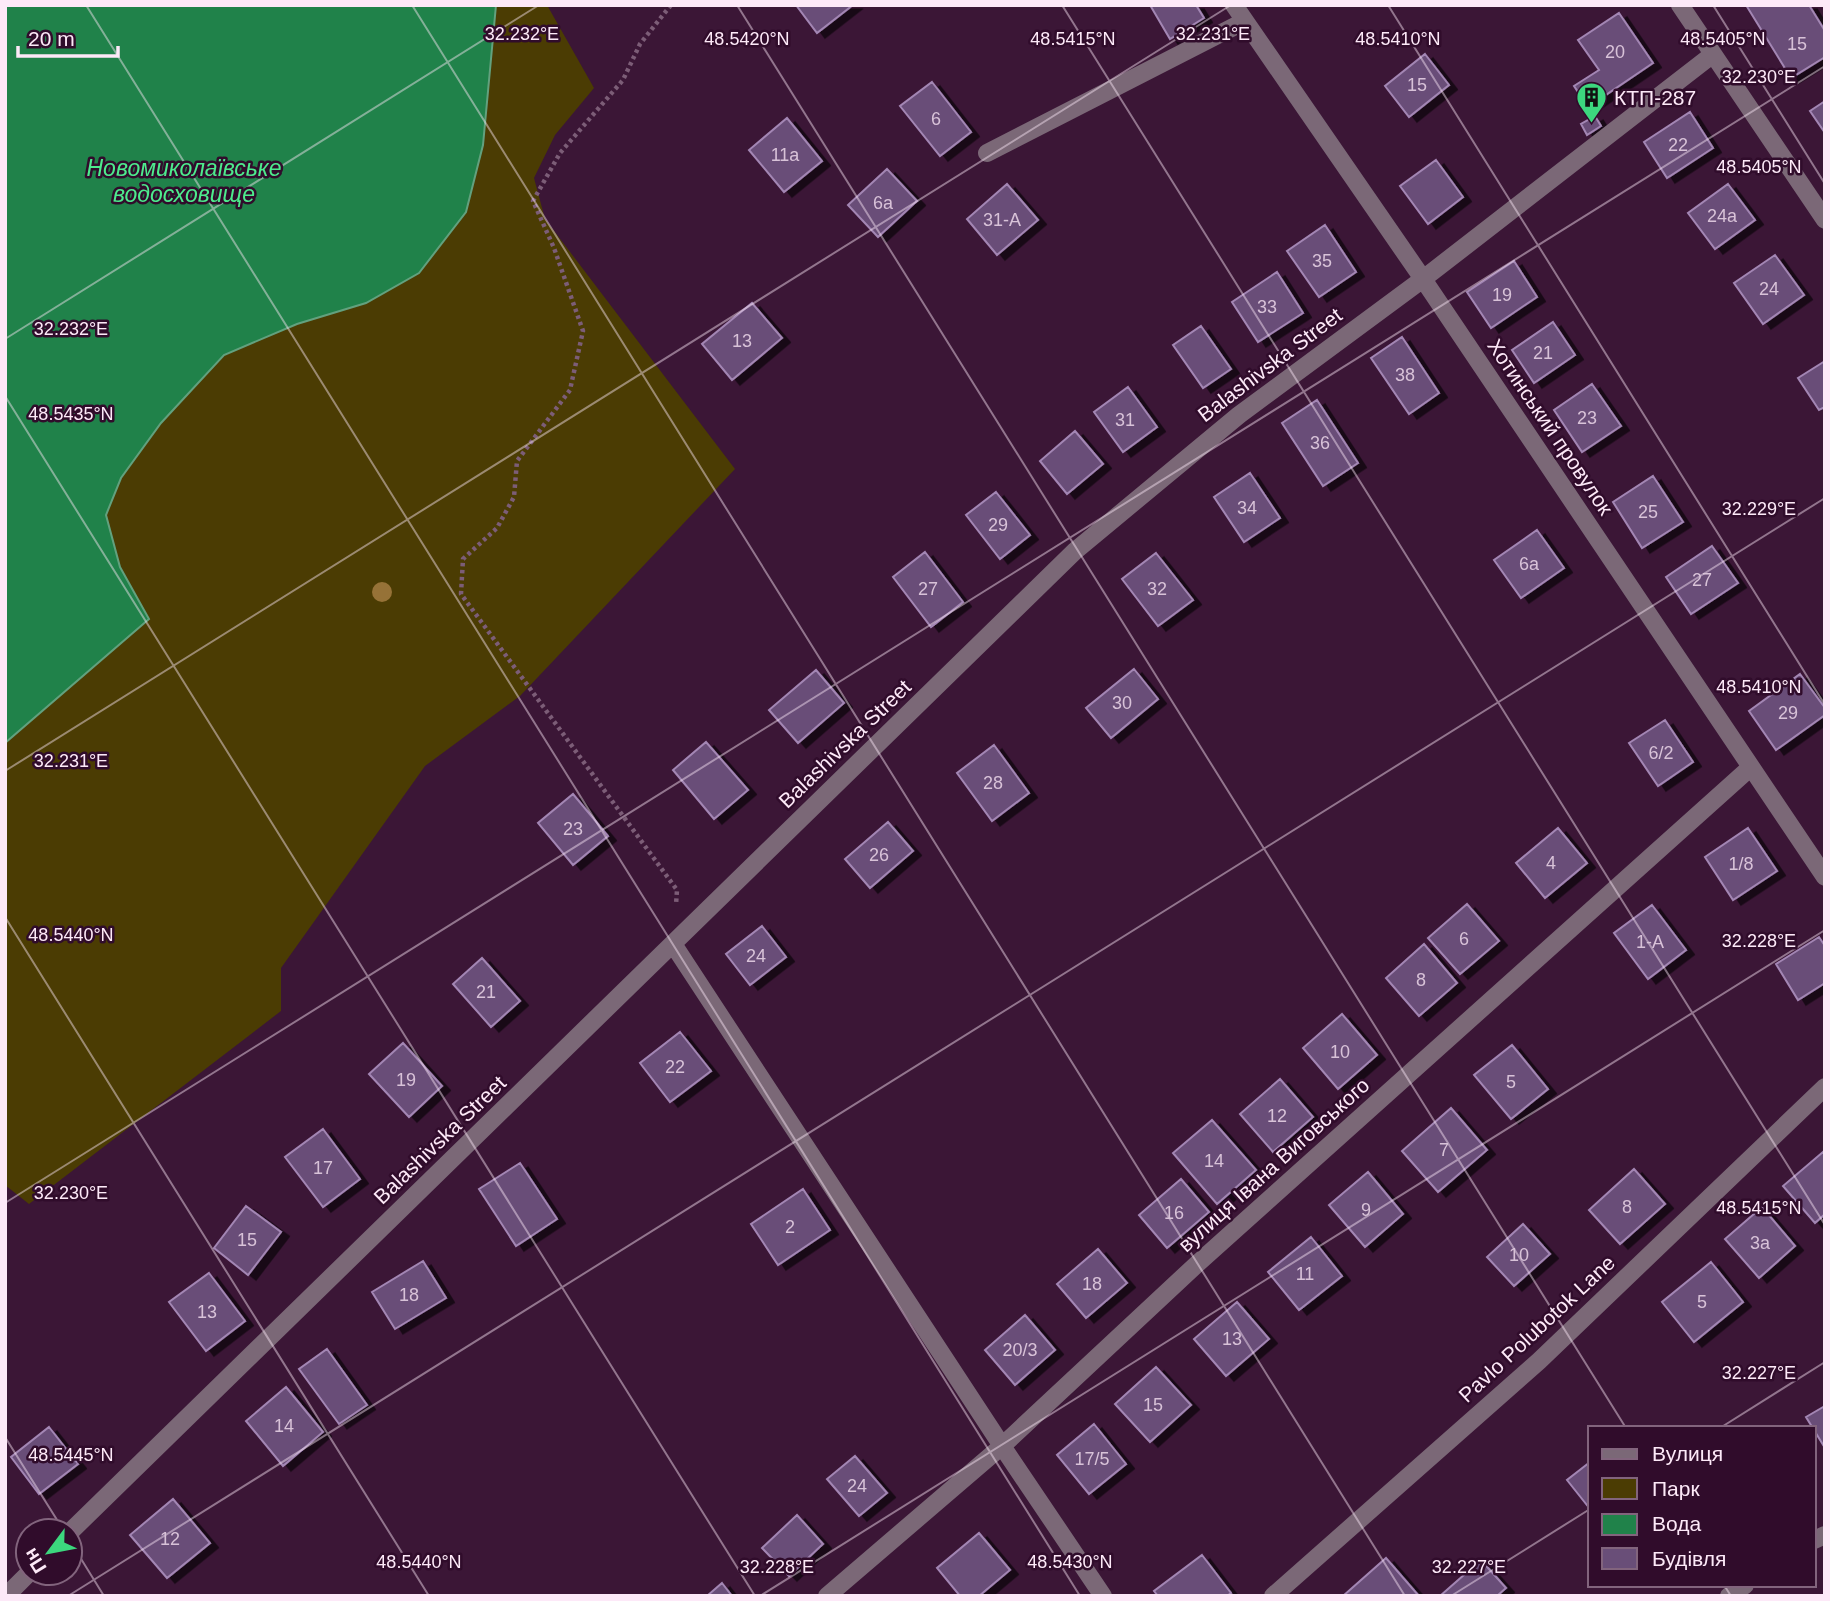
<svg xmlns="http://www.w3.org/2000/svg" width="1830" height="1601" font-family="Arial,sans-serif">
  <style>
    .green { fill: #4b3c03 }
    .water { fill: #20824a; stroke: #62a17e; stroke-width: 2 }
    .building { fill: #694e78; stroke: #a386b4; stroke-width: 2; filter: url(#shadow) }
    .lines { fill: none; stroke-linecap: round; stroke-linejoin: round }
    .path { stroke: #7c5d77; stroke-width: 4.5; stroke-dasharray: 3.5 3.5; stroke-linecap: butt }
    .minor { stroke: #7b6877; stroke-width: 18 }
    .tree { fill: #967237 }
    .ticks { fill: none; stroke: #fde9f8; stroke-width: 2; stroke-opacity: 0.45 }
    .labels { text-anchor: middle; stroke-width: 5; stroke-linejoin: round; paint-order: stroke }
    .number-label { font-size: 18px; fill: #d8c2d8 }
    .poi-label { font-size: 21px; fill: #fde9f8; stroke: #300c2b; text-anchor: start }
    .street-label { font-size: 21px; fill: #fde9f8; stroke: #300c2b }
    .water-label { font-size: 23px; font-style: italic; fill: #4deb8d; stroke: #300c2b }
    .ticks-label { font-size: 18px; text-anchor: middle; fill: #fde9f8; stroke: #300c2b; stroke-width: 5; stroke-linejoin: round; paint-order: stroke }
  </style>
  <defs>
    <filter id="shadow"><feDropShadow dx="8" dy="4.5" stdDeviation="0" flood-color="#0009"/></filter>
  </defs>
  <rect width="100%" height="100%" fill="#3b1636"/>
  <path class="green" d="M496,5H547L594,88L555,135L534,178L545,219L735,469L520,696L425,766L281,968V1011L29,1204L5,1185V743L148,619L120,567L106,515L121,478L161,423L224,355L297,324L366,303L483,145Z"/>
  <path class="water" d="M5,5H496L483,145L466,212L419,273L366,303L297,324L224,355L161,423L121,478L106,515L120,567L149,619L5,743Z"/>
  <path class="building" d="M796,5H853L817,33Z
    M1150,5H1196L1204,18L1170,39Z
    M1746,5H1809L1825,31V57L1791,78Z
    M1619,13L1653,63L1588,107L1574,86L1599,70L1578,40Z
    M1425,54L1449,85L1409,117L1385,86Z
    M932,82L971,132L940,156L900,106Z
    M1825,101V133L1810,111Z
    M1690,112L1713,148L1667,178L1644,142Z
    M1595,116L1601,126L1587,135L1581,124Z
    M787,118L822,161L784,192L749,150Z
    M1436,160L1463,197L1428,224L1400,186Z
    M887,169L917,201L878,237L848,205Z
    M1007,184L1038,220L997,255L967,219Z
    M1728,184L1755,220L1715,249L1688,213Z
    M1325,225L1356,272L1319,297L1287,251Z
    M1775,255L1804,295L1763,324L1734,283Z
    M1514,261L1537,297L1491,328L1467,292Z
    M1277,272L1303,313L1258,342L1232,302Z
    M752,303L782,338L732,380L702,344Z
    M1553,322L1575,355L1534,383L1512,350Z
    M1201,326L1231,369L1203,388L1173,345Z
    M1402,337L1439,393L1409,414L1371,358Z
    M1825,361V407L1819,410L1798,378Z
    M1592,384L1621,426L1582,452L1554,410Z
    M1128,387L1157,427L1123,452L1094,412Z
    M1317,400L1358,463L1323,486L1282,423Z
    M1075,431L1103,464L1067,494L1040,461Z
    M1250,473L1280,518L1244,542L1214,497Z
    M1653,476L1683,522L1642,548L1613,502Z
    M996,492L1030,535L1000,559L966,515Z
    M1537,530L1564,568L1521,598L1494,560Z
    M1712,546L1738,583L1691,614L1666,577Z
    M925,552L963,602L931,627L893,577Z
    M1156,553L1193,600L1158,626L1122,579Z
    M1134,669L1158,699L1111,738L1086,708Z
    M816,670L844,703L798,743L769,710Z
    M1800,674L1825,708V715L1776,750L1749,711Z
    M1665,720L1693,762L1658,786L1629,743Z
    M706,742L748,790L714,819L673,770Z
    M994,745L1029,793L992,821L957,773Z
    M573,794L608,836L573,865L538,823Z
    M888,822L913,851L870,888L845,859Z
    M1558,828L1587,863L1545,898L1516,863Z
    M1748,828L1777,871L1733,900L1705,857Z
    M1467,904L1499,941L1460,974L1428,938Z
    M1652,905L1686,950L1648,979L1614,933Z
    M762,926L786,957L750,985L726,954Z
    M1819,937L1825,946V983L1798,1000L1776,964Z
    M1424,944L1457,983L1419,1016L1386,978Z
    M482,958L520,1001L491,1027L453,984Z
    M1342,1014L1377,1055L1338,1089L1303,1048Z
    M680,1032L711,1071L670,1102L640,1063Z
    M403,1043L442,1086L409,1117L369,1074Z
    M1512,1045L1548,1089L1511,1119L1474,1075Z
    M1280,1079L1313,1117L1273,1152L1240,1114Z
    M1451,1108L1487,1150L1438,1192L1402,1151Z
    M1212,1120L1256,1170L1217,1204L1173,1153Z
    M323,1129L360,1179L323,1207L285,1157Z
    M1823,1152L1825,1155V1214L1815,1223L1783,1186Z
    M520,1163L557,1219L516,1246L479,1189Z
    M1634,1169L1665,1204L1620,1244L1589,1210Z
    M1368,1172L1403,1214L1365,1247L1329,1205Z
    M1181,1179L1209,1212L1167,1248L1139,1215Z
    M803,1189L830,1230L778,1265L751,1224Z
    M246,1206L281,1232L248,1275L214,1248Z
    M1762,1207L1795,1246L1759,1278L1725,1239Z
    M1523,1224L1550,1254L1514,1286L1487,1257Z
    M1311,1237L1342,1276L1299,1310L1268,1272Z
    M1098,1249L1127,1283L1086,1318L1057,1284Z
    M423,1261L446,1298L395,1329L372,1292Z
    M1711,1262L1743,1302L1694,1342L1662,1302Z
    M209,1273L245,1321L206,1351L169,1302Z
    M1237,1302L1269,1339L1226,1376L1194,1339Z
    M1025,1315L1055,1350L1015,1385L985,1350Z
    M327,1349L367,1405L339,1424L299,1369Z
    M1156,1367L1191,1405L1150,1442L1115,1404Z
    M286,1387L323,1432L283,1466L246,1421Z
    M1825,1406V1448L1806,1417Z
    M1094,1424L1126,1464L1089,1494L1057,1455Z
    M49,1427L78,1464L39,1494L11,1457Z
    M855,1456L887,1493L859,1516L827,1479Z
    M1590,1462V1509L1567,1480Z
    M173,1499L210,1543L167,1578L130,1535Z
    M797,1515L823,1544L789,1576L762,1548Z
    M979,1533L1010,1570L979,1596H960L937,1568Z
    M1202,1555L1231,1593L1227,1596H1158L1154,1591Z
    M1386,1558L1419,1596H1343Z
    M1481,1560L1506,1588L1497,1596H1440Z
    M722,1583L732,1596H707Z"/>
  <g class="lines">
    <path class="path" d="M671,5L640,44L623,80L560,153L533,201L554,248L583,331L570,390L517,461L514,497L497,528L463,559L461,594L677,890L676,905"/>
    <path class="minor" d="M1234,5L1423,279L1825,877
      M1680,5L1825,220
      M987,153L1245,21
      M673,944L1002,1446L1103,1596
      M70,1532L1075,551L1239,415L1423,279L1712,55
      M1814,1540L1825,1535
      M6,1596L29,1573
      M827,1596L1002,1446L1197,1264L1751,767
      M1273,1596L1539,1361L1825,1087
      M1729,1596L1745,1585"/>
  </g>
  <circle class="tree" cx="382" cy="592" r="10"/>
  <path class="ticks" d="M86,5L1080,1596M412,5L1405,1596M737,5L1626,1428M1062,5L1825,1225M1388,5L1825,705M1713,5L1825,184M5,339L539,5M5,396L755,1596M5,771L1231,5M5,917L429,1596M5,1203L1825,66M1720,1428L1825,1362M5,1437L64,1531M70,1541L104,1596M1724,1585L1731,1596M68,1596L1825,498M760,1596L1825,930M1451,1596L1590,1509"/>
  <defs>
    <symbol id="building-pin" viewBox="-11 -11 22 30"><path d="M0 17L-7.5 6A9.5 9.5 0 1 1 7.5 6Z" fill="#3cd77e" stroke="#300c2b"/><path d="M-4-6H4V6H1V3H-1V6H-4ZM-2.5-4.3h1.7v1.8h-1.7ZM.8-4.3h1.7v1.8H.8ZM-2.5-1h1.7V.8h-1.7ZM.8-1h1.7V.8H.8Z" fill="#111"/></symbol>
  </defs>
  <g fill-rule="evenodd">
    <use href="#building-pin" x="1574" y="80" width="35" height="47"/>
  </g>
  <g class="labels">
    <g class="number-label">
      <text x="1797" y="50">15</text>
      <text x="1615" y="58">20</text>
      <text x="1417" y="91">15</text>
      <text x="936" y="125">6</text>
      <text x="1678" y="151">22</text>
      <text x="785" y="161">11а</text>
      <text x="883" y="209">6а</text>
      <text x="1722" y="222">24а</text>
      <text x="1002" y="226">31-А</text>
      <text x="1322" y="267">35</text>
      <text x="1769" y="295">24</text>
      <text x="1502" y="301">19</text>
      <text x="1267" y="313">33</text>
      <text x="742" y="347">13</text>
      <text x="1543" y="359">21</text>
      <text x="1405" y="381">38</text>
      <text x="1587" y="424">23</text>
      <text x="1125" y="426">31</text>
      <text x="1320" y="449">36</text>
      <text x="1247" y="514">34</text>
      <text x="1648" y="518">25</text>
      <text x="998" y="531">29</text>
      <text x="1529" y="570">6а</text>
      <text x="1702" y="586">27</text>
      <text x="928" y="595">27</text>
      <text x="1157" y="595">32</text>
      <text x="1122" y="709">30</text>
      <text x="1788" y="719">29</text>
      <text x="1661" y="759">6/2</text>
      <text x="993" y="789">28</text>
      <text x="573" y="835">23</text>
      <text x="879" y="861">26</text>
      <text x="1551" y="869">4</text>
      <text x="1741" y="870">1/8</text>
      <text x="1464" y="945">6</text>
      <text x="1650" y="948">1-А</text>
      <text x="756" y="962">24</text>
      <text x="1421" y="986">8</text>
      <text x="486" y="998">21</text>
      <text x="1340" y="1058">10</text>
      <text x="675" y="1073">22</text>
      <text x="406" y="1086">19</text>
      <text x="1511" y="1088">5</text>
      <text x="1277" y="1122">12</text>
      <text x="1444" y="1156">7</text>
      <text x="1214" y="1167">14</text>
      <text x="323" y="1174">17</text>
      <text x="1627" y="1213">8</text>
      <text x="1366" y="1216">9</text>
      <text x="1174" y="1219">16</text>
      <text x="790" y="1233">2</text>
      <text x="247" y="1246">15</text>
      <text x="1760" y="1249">3а</text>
      <text x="1519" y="1261">10</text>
      <text x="1305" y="1280">11</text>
      <text x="1092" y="1290">18</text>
      <text x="409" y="1301">18</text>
      <text x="1702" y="1308">5</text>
      <text x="207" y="1318">13</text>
      <text x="1232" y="1345">13</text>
      <text x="1020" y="1356">20/3</text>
      <text x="1153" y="1411">15</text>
      <text x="284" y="1432">14</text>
      <text x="1092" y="1465">17/5</text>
      <text x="857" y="1492">24</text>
      <text x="170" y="1545">12</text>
    </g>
    <g class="poi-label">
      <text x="1614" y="105">КТП-287</text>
    </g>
    <g class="street-label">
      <text transform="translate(1270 365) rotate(-37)" y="7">Balashivska Street</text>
      <text transform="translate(1550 427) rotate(56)" y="7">Хотинський провулок</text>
      <text transform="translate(845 744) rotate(-44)" y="7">Balashivska Street</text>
      <text transform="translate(440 1140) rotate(-44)" y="7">Balashivska Street</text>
      <text transform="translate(1274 1165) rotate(-42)" y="7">вулиця Івана Виговського</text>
      <text transform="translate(1537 1329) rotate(-43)" y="7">Pavlo Polubotok Lane</text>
    </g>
    <g class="water-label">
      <text x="184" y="176">Новомиколаївське<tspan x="184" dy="26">водосховище</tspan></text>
    </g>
  </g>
  <g class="ticks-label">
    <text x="522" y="40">32.232°E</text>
    <text x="1213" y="40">32.231°E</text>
    <text x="747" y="45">48.5420°N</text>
    <text x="1398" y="45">48.5410°N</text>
    <text x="1073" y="45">48.5415°N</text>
    <text x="1723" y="45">48.5405°N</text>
    <text x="1759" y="83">32.230°E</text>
    <text x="1759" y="173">48.5405°N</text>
    <text x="71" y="335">32.232°E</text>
    <text x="71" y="420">48.5435°N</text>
    <text x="1759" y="515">32.229°E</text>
    <text x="1759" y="693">48.5410°N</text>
    <text x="71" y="767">32.231°E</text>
    <text x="71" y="941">48.5440°N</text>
    <text x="1759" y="947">32.228°E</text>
    <text x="71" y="1199">32.230°E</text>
    <text x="1759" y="1214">48.5415°N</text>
    <text x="1759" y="1379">32.227°E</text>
    <text x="71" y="1461">48.5445°N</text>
    <text x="419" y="1568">48.5440°N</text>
    <text x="1070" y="1568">48.5430°N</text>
    <text x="777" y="1573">32.228°E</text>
    <text x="1469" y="1573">32.227°E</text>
  </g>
  <rect width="1830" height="1601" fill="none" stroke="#fde9f8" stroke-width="14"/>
  <rect x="1588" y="1426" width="228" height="161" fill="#300c2b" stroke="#82647d" stroke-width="2"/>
  <rect x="1602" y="1449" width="35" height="10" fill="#7b6877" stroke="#82647d" stroke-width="2"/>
  <text x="1652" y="1461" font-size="21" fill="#fde9f8">Вулиця</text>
  <rect x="1602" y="1478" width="35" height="21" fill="#4b3c03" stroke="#82647d" stroke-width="2"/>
  <text x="1652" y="1496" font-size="21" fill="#fde9f8">Парк</text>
  <rect x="1602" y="1514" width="35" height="21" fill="#20824a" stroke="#82647d" stroke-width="2"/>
  <text x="1652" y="1531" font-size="21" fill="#fde9f8">Вода</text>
  <rect x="1602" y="1548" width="35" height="21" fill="#694e78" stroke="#82647d" stroke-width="2"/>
  <text x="1652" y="1566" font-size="21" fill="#fde9f8">Будівля</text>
  <g transform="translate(49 1552) rotate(238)"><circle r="33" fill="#300c2b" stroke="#82647d" stroke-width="2"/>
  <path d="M0-5L12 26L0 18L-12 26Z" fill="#3cd77e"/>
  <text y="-10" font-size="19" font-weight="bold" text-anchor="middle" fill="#fde9f8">Пн</text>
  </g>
  <path d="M18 46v10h100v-10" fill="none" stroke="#fde9f8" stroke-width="3.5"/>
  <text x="28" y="46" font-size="21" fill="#fde9f8" stroke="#300c2b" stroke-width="5" paint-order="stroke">20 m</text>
</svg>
